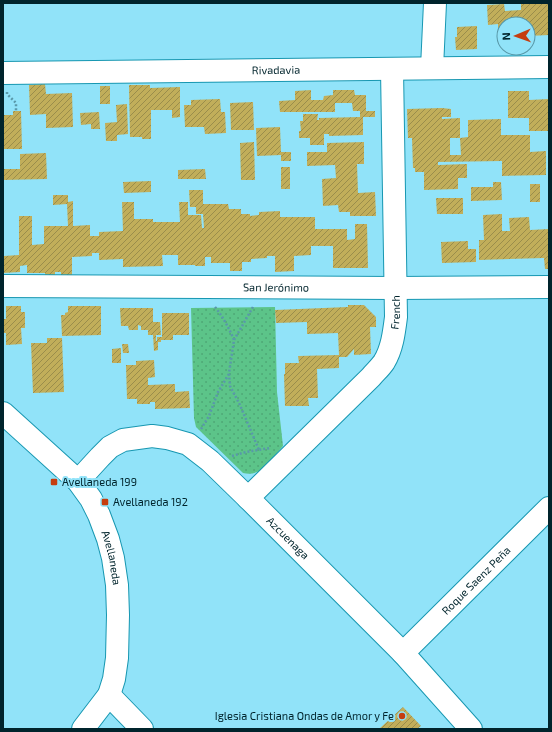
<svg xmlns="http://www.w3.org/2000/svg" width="552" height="732" font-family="'Exo 2',sans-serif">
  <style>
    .grass { fill: url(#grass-dots) }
    .building { fill: url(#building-hatch) }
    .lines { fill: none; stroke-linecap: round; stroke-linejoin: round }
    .minor-casing { stroke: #1797b1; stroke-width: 24 }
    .major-casing { stroke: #1797b1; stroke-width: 24 }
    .path { stroke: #5999aa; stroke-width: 2.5; stroke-dasharray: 2 2; stroke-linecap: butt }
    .minor { stroke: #fff; stroke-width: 22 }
    .major { stroke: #fff; stroke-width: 22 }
    .poi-dot { fill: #c53d0f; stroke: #91e3f9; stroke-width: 1.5 }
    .labels { text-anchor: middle; stroke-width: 4; stroke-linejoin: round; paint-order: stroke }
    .street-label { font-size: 11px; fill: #00242c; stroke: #91e3f9 }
    .poi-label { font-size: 11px; fill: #00242c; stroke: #91e3f9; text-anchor: start }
  </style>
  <defs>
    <pattern id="grass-dots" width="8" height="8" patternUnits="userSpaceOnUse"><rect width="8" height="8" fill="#5cc489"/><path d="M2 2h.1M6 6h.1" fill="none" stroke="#4ea876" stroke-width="1.8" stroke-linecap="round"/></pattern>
    <pattern id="building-hatch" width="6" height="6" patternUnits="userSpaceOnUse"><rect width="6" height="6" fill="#c1ae5a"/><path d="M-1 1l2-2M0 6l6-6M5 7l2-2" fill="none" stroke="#9a8d4b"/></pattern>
  </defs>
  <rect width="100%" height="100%" fill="#91e3f9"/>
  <path class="grass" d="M275,307L277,392L283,446C272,458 262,478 243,473L196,427L194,418L191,308Z"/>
  <path class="building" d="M521,3H549V35L528,36V24H504V48H501V41H498V24L488,25L487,5L504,4L505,11L521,10Z
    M477,26V49L456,50L455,37H457V27Z
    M45,84L46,94L72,93L73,127L46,128V114L30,115L29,85Z
    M129,85H150V88L180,87V117L172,118V110H151V139H142V137H130Z
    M100,86H110V104H100Z
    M311,90V100H323L324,96L333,95V90H354L355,95H366V111H375V117H363V135L329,136V134H324V145H310V138H299V131H301L300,121H303V114H318L317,120H319V118L360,117V111H353L352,103H335V112H280L279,101L295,100V91Z
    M508,91H529V100L549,99V131H529V118H508Z
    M220,99L221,112H225L226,133L205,134L204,127H185L184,105H191V100Z
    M253,102L254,130H231L230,103Z
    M127,104L128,134L117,135V141H106L105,123L117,122L116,105Z
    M442,108L451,109V117H442V119L460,118V138H450V155H461L460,138L468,137V120L501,119V135H530V152L546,151V175L502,176V161L438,162V165L467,164V178H458V189L424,190V172H415V168H413L412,138H408L407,109Z
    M13,111H21L22,149H3V115H13Z
    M99,112L100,129H91V124L81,125L80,113Z
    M280,127L281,152H291V161H281V155L257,156L256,128Z
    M254,142L255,180H241L240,143Z
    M364,142V164H357L358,193L375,192L376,216H350V212H339L338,205L323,206L322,179L336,178L335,165L307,166V152H327V143Z
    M46,153L47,179L3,180V169H20V154Z
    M281,167H290V189H281Z
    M205,169L206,179H178V170Z
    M151,181V192L124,193L123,182Z
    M493,182H501L502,200L471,201V187H493Z
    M530,184H540V202H530Z
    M189,190H203V204H228L229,209H241V214H250V216L259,215V212L280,211V217H315V229H347V240L355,239V224H367L368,268H333V246H311V255L294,256V271L275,272V256H267V258L251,259V262H242V271H230V263H211V257H205V266H195V265H178V255H162L163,266L123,267V259L99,260V253H92V256L72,257V275H61V272H55V275H45V273H27V265L20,266V272L3,273L4,256L19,255V216H32V245L44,244V226H68L67,204L53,205V195H68V202L73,201V226L90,225V236H99V232L123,231L122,202H134V219H153V222H180L179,202H188V215H201L202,228H204L203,214H196V207H190Z
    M436,198H463V214H437Z
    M502,214V231H510L509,218L529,217L530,230L549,229V269H545L544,258L479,260V240H484L483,215Z
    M468,241V249H476V262L442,263L441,242Z
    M348,305H364L376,317V327H370L371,354L354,355V349L347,357H339V368L317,369L318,398H308L309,406H285L284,374H285V363H299L298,356L339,355L338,333L307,334V322L276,323L275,310L348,307Z
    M6,306H21V312H25V328H21L22,344L6,345V333H3V319H6Z
    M68,306H101V335L62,336L61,315H65V313L68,312Z
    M120,308H153V322H160L161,335H156V341H157V337H162V313H189V335H173V340H161V342H158V350L154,351L153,335H148V330H141V326L138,325V330H129L128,326H121Z
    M47,338H62L64,392L33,393L31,343H47Z
    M122,344H128L129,353H123Z
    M121,348V363H112V349Z
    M154,360L155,377L148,378V385L175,384V392L189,391L190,408L155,409V402H150V404H137V399H127L126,365H136V361Z
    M403,707L421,726L417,729H379Z"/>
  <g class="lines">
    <defs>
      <g id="minor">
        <path d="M432,68L435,3"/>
        <path id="s1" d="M3,73L549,67"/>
        <path id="s2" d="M3,286L395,288L549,287"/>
        <path id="s3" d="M78,481L100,457L110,447L123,440L152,436L167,438L188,444L210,461L248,498L403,653L471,729"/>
        <path id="s4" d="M248,498L371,377C375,372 380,368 384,362C392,349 394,333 396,317L392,69"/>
        <path id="s5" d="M403,653L549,508"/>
        <path d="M109,695L142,729"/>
      </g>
      <g id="major">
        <path id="s6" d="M3,413L78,481L91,499L99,515L108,539L113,558L117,585L118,615L117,658L114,679L109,695L83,729"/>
      </g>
    </defs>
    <use href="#minor" class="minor-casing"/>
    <use href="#major" class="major-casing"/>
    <path class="path" d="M7,92V94L16,103V111
      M215,307C223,317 229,328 234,340
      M253,307L234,340L229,373L230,386L240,405L259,450
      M201,429L209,416L218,392L229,374
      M232,456L246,452L270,448"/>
    <use href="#minor" class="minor"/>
    <use href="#major" class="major"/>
  </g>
  <g class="poi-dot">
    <rect x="50" y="478" width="8" height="8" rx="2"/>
    <rect x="101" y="498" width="8" height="8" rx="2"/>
    <circle cx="402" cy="716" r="4"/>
  </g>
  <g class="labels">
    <g class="street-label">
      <text dy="4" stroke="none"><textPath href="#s1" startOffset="273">Rivadavia</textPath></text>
      <text dy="4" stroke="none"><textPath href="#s2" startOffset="273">San Jerónimo</textPath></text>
      <text dy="4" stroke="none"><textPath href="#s4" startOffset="244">French</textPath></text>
      <text dy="4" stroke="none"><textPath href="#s3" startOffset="265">Azcuenaga</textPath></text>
      <text dy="4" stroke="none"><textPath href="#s6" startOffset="186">Avellaneda</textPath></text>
      <text dy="4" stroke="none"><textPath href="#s5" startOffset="103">Roque Saenz Peña</textPath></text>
    </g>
    <g class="poi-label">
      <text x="62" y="486">Avellaneda 199</text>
      <text x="113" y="506">Avellaneda 192</text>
      <text x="394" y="720" text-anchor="end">Iglesia Cristiana Ondas de Amor y Fe</text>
    </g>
  </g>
  <rect width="552" height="732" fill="none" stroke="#00242c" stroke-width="8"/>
  <g transform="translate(516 36) rotate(268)"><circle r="19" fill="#91e3f9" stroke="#5797a7"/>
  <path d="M0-3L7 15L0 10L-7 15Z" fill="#c53d0f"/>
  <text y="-6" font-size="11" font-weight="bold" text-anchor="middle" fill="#00242c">N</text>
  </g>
</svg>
